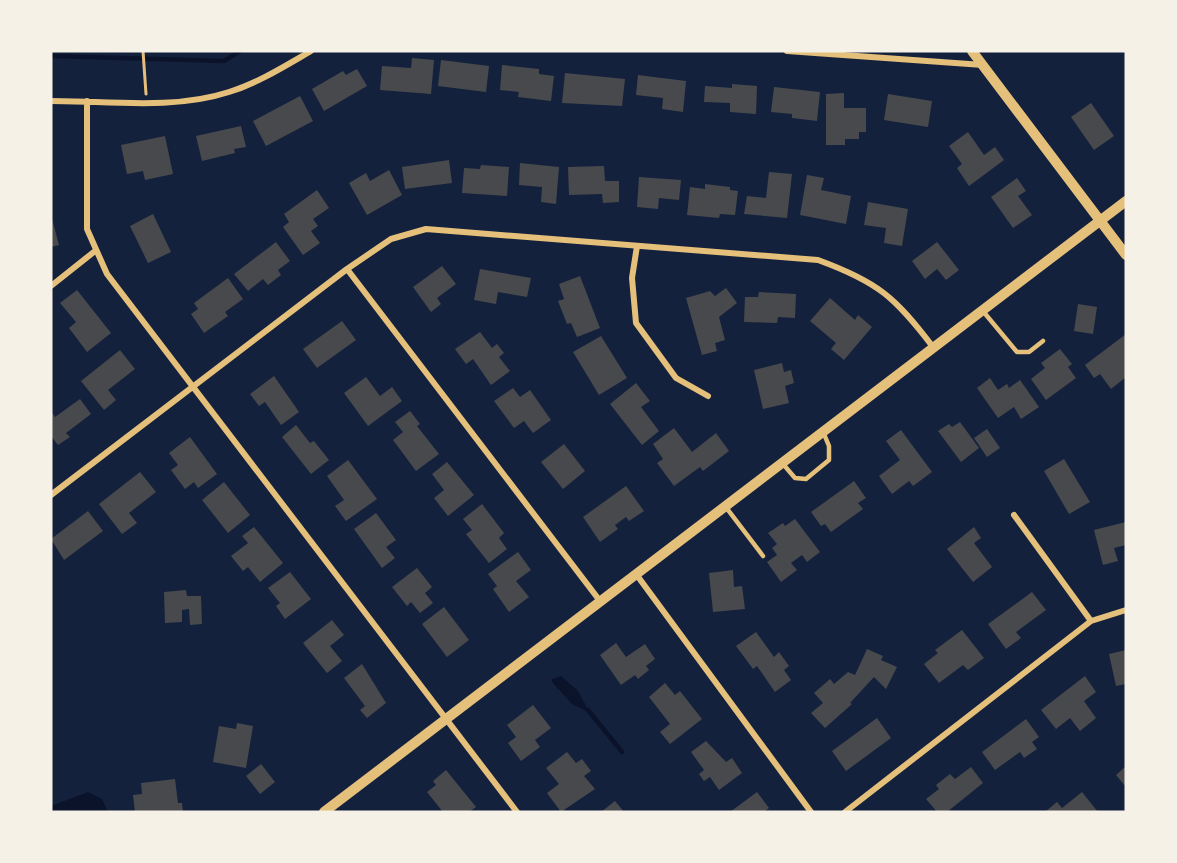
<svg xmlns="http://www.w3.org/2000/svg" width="1177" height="863" font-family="Roboto,sans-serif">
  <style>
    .water { fill: #0b132b }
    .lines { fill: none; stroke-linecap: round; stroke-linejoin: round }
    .stream { stroke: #0b132b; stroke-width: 4.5 }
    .building { fill: #48494c }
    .path { stroke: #e5c07b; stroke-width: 3 }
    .service { stroke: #e5c07b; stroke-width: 4.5 }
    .minor { stroke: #e5c07b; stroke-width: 6 }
    .tertiary { stroke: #e5c07b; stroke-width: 10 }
  </style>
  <rect width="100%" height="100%" fill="#14213d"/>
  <path class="water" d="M561,676L578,691L590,713L572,704L552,682V679Z
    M88,792L102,799L108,812H51V806Z"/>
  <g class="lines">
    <path class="stream" d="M51,56L224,61L240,51
      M588,710L622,752"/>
  </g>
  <path class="building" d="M412,58L434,60L431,94L380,90L382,66L411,68Z
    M441,60L489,66L486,92L438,86Z
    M502,65L539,69V74L554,76L551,101L518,97L519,92L500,90Z
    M357,69L367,86L324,111L312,89L343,71L346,75Z
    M565,73L625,79L622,106L562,103Z
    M638,75L686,81L683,112L662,109L663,98L636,95Z
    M732,84L757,86L756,114L730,112V103L704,102L705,86L732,88Z
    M774,87L820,92L817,121L792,118V114L771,112Z
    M844,93V108H866V132H859V139H845V145H826V94Z
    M888,94L932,101L928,127L884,120Z
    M300,96L313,121L266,146L253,121Z
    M1091,103L1114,136L1094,150L1071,117Z
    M241,126L246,147L234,149L235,153L202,161L196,136Z
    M968,132L984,155L995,147L1004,160L969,186L957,168L962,164L949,146Z
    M165,136L173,174L145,180L143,171L127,174L121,145Z
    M449,160L452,183L405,189L402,167Z
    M520,163L559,167L556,204L541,202L542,187L519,185Z
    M481,165L509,167L507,196L462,193L464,168L480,169Z
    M604,166L605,181H619V202L603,203L602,194L569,195L568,167Z
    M389,170L402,195L367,215L349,183L366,173L370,181Z
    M769,172L792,174L787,218L744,214L747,196L766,198Z
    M807,175L824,178L821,190L851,196L846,224L800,215Z
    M639,177L681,180L679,200L659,198L658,209L637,207Z
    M1017,178L1026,191L1018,196L1032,215L1013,228L991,197Z
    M705,184L730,187V190L738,191L735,215L720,214L719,218L687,215L690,187L705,189Z
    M317,190L329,208L313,219L318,226L311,231L320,243L303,255L283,227L289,222L284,214Z
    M868,202L908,209L902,246L884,243L886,228L864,225Z
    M153,214L171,252L148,263L130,226Z
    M51,215L59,245L51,247Z
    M276,242L290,261L278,270L281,275L268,285L263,279L248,291L234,274Z
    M937,242L959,270L946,280L937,269L925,279L912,261Z
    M442,266L456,284L437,298L441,304L431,312L413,287Z
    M480,269L531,278L527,297L498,292L496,304L474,300Z
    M580,276L600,328L577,337L571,323L567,324L558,301L564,299L559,284Z
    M228,278L243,299L225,312L228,316L204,333L191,314L198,309L194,303Z
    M726,288L737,303L719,317L725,340L715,343L717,351L702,355L686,298L710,291L715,296Z
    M77,290L111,333L87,352L69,328L76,322L60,303Z
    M759,292L796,294L795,318L778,317L777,323L744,322L745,297H758Z
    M830,298L855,320L858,315L872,327L844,360L831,349L836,343L810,321Z
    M1078,304L1097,307L1093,334L1074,331Z
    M342,321L356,340L317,368L303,349Z
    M480,332L492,348L497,344L504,353L499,357L510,371L491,385L473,359L466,364L455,349Z
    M1126,334V377L1111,389L1100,374L1094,378L1085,365Z
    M601,336L627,378L599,395L573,352Z
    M1060,349L1072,364L1068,367L1076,378L1046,400L1031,379L1045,368L1041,363Z
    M120,350L135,369L108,390L116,400L104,410L81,381Z
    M782,363L784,372L791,370L794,383L785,386L789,403L763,409L754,370Z
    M274,376L299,412L281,425L265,402L259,406L250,394Z
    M366,377L380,396L392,387L402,401L368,426L344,393Z
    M990,378L998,390L1007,384L1009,388L1020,380L1039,407L1021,419L1014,407L998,418L977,388Z
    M636,383L650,401L641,407L659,431L642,445L610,404Z
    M513,388L520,397L530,390L551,420L533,433L524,421L514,428L494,401Z
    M80,399L91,414L66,433L70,437L58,445L51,436V411L55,417Z
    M410,411L420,424L417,426L439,454L416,471L393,440L403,432L395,422Z
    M960,422L979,448L961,462L938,431L949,424L952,427Z
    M296,425L310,443L314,441L329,460L311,474L282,437Z
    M674,428L692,452L716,433L729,451L703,471L700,467L674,486L657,463L663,459L653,444Z
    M987,429L1000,448L987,457L974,438Z
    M901,430L932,472L913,486L909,481L892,494L879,476L900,460L886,441Z
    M190,437L217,474L198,488L194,482L185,489L171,470L178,465L169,453Z
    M564,444L585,471L563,489L541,462Z
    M1064,459L1090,502L1069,514L1044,471Z
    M348,460L377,499L346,521L335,506L344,500L327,476Z
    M447,462L474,495L448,516L434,498L444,490L432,474Z
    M140,472L156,492L129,513L137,523L122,534L99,504Z
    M854,481L866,498L858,503L863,509L831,532L825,524L821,526L811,512Z
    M224,482L250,515L228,533L202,500Z
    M626,486L644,511L629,521L626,517L615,525L618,529L600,542L583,517Z
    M482,504L504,533L499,538L507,549L489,563L466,534L472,530L463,519Z
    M88,511L103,531L64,560L51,539Z
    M376,513L396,540L386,547L395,558L382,568L354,529Z
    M795,519L820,552L807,562L802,555L791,563L797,570L781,582L767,562L777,555L772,548L777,544L768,533L783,523L785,526Z
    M1126,522V545L1114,548L1118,561L1103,565L1094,530Z
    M254,527L283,563L260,582L248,567L243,571L231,556L248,543L242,536Z
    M974,527L981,538L974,543L992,567L973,582L947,549Z
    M518,552L531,570L516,581L529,597L509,612L493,589L497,586L488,574Z
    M417,568L432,587L425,593L433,603L420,613L411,602L407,606L392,587Z
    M733,570L734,587L742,586L745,609L713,612L709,573Z
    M290,572L311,599L285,619L276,606L280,603L268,588Z
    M186,590L187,596H201L202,624L190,625L189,609L182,610V622L165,623L164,592Z
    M1032,592L1046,610L1016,632L1021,638L1006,649L988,624Z
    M444,607L469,640L447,657L422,624Z
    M332,620L344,635L330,646L342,661L327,673L303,643Z
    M962,630L984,658L968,670L963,665L939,683L924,664L938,653L935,650Z
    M756,632L774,657L779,652L789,666L784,670L791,680L775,692L757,666L753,669L736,646Z
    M616,643L626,657L645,644L655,659L646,666L649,670L638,679L635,675L621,685L600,655Z
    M867,649L883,656L881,660L897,667L886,689L874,677L850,703L852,704L825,728L811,713L823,703L814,693L830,679L834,684L848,672L855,675Z
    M1126,650V684L1116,686L1109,654Z
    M362,664L386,703L367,718L360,710L365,706L344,678Z
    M1085,676L1096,692L1084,701L1096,718L1080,731L1070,718L1056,729L1041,710Z
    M665,683L675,695L680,691L702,719L670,744L660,732L670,724L649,697Z
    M533,705L551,728L535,740L540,747L521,761L508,743L516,737L507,725Z
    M877,718L891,738L846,771L832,751Z
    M1026,719L1039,737L1032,742L1037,749L1024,758L1020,752L995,770L982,752Z
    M237,723L253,726L246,768L213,762L219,726L236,729Z
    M706,741L726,762L732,758L742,773L719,790L710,777L704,781L699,774L704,770L691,752Z
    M567,752L576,763L582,759L591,771L584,776L595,789L561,812L547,793L559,784L546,768Z
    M261,764L275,782L260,794L246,776Z
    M1126,766V787L1116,775Z
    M971,767L983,783L947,812H937L926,799L939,789L936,785L950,774L955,779Z
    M446,770L476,807L469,812H443L427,792L436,785L433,781Z
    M175,779L178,803H182L183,812H135L133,795L142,794L141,783Z
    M757,792L769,808L764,812H730Z
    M1082,792L1098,812H1045L1057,802L1062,808Z
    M615,801L624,812H601Z"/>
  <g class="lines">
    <path class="path" d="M143,51L146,94"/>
    <path class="service" d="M982,310L1017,352H1029L1043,341
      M783,464L795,478L806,479L829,460V446L824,434
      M725,506L763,556"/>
    <path class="minor" d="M787,51L983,65
      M51,101C109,101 174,110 229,92C258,83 285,66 311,51
      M87,101V229L107,274L517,812
      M637,246L632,278L636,323L676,378L708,396
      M347,269L600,601
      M51,286L95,251
      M51,495L347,269L391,239L426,229L818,260C878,282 895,297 933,347
      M1014,515L1091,621
      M636,574L811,812
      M845,812L1091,621L1126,610"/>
    <path class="tertiary" d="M972,51L1126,255
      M324,812L1126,201"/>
  </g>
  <rect width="1177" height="863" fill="none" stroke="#f6f1e7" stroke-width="105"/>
</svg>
